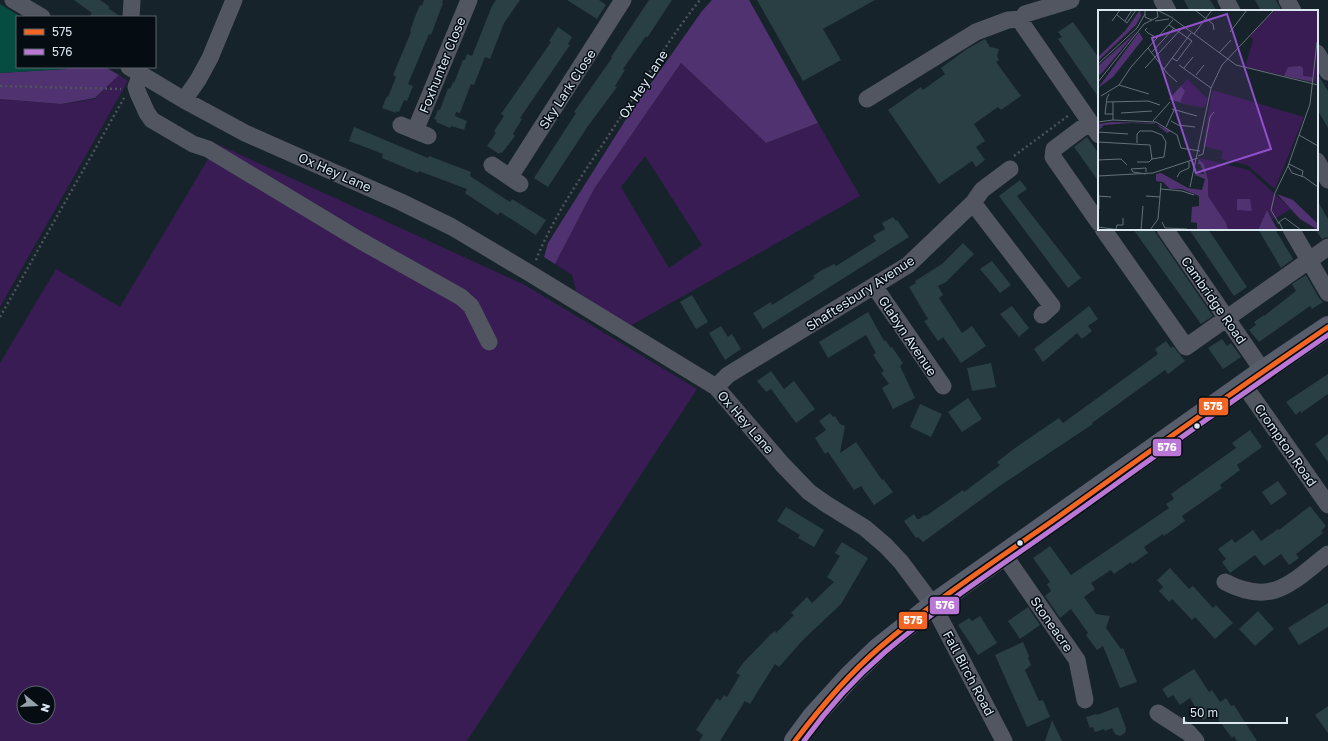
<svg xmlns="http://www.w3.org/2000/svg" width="1328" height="741" font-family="'Golos Text',sans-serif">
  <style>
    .green { fill: #381c53; fill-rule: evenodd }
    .forest { fill: #513270 }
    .water { fill: #064c40 }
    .building { fill: #2a3f43 }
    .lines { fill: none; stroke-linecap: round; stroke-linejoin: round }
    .path { stroke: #4d535a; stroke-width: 2.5; stroke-dasharray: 2 3; stroke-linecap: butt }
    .minor { stroke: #525661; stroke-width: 17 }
    .highway { stroke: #575d6b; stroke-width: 22 }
    .bus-1-casing { stroke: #050c12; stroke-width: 8 }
    .bus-2-casing { stroke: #050c12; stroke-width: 8 }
    .bus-1 { stroke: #f26522; stroke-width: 5 }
    .bus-2 { stroke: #ba77d6; stroke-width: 5 }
    .bus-dot { fill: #dae7f1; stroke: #050c12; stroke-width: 1.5 }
    .labels { text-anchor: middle; stroke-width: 3; stroke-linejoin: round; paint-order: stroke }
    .street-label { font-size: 13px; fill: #dae7f1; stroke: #050c12 }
    .inset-road { fill: none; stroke: #65717a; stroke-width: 1 }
    .view { fill: #8e51c9; fill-opacity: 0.15; stroke: #8e51c9; stroke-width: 2 }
    .inset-edge { fill: none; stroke: #dae7f1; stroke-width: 2 }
    .line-badge { stroke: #050c12; stroke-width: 1.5 }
    .badge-label { font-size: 11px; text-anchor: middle; font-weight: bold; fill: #fff }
  </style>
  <rect width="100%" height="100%" fill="#17232a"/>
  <path class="green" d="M681,63L766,143L818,123L860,196L630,326L576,291L572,275L555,264L594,189ZM645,156L702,245L669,268L621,187Z
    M119,75L128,81L0,307V99L61,104L95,99Z
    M217,144L525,285L697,389L467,741H0V363L56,269L120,307ZM24,693H48V717H24Z"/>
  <path class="forest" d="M712,0H749L818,123L766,143L681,63L594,189L555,264L544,257L548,243L628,116L702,11Z
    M67,67H105L119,75L95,98L61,104L0,99V73L66,69Z"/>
  <path class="water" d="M0,4L21,17H17V67H67L66,69L0,73Z"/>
  <path class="building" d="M74,0H100L110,7L108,8L121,17H89L92,13Z
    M424,0H443L442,3H443L431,35L429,34L408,84L413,86L407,101L404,100L399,112L396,111V113L382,108L387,96L388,97L396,77L393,75L411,32L410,31L415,17L420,5L422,6Z
    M496,0H520L504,23L490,59L485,57L474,85L471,84L460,113L456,112L455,116L467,121L464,130L451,126L450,128L436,122L437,120L434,119L438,110H440L448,88L450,89L453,82L454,83L463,60H465L467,54L472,56L492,6Z
    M567,0H599L606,5L597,19Z
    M649,0H672L647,38L646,36L623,69L625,70L615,86L617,87L588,126L548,187L534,178L576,113L574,112L612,58L611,57Z
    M757,0H875L823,29L841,60L803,81Z
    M1184,0H1210L1217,11H1190Z
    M1255,0H1276L1282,11H1261Z
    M1073,22L1099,58V98L1058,39L1062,37L1058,32Z
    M558,27L572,37L568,44L570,45L520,118L522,119L513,134L515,136L502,153L501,152L499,154L487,146L496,133L494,131L504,116L501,114L551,42L549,41Z
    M985,39L990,47L999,49L997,56L999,60L996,62L1021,96L1001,110L998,107L974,124L985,141L976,147L985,160L976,167L972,161L939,184L888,110L921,87L923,90L945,74L941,68L967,49Z
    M1317,73L1328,91V128L1317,109Z
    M354,127L428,158L429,156L471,172L470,176L510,202L512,199L546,220L536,235L500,212L498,215L465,193L467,189L419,171L418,173L382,158L383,154L349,141Z
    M1087,137L1099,154V182L1074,147Z
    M1020,180L1027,189L1017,196L1081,278L1068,288L999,196Z
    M1317,200L1328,219V237L1322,239L1317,232Z
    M893,217L896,221L897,220L909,237L763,329L753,313L771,302L772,305L815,278L813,276L822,270L834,264L836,266L876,241L873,236L885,229L882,223Z
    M1133,229H1153L1213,316L1201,324Z
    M1189,229H1208L1247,287L1234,296Z
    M1258,229H1275L1293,259L1281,268Z
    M963,243L974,254L946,282L938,286L943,295L939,298L962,333L972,326L986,346L961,363L943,337L938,341L924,321L928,319L909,287L916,283L915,281L942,264Z
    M992,261L1011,285L1000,293L980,269Z
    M1306,275L1319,298L1323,302L1312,309L1310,306L1259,342L1249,330L1256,325L1254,322L1264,315V316L1296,291L1292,284Z
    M692,295L708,322L696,329L680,302Z
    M1012,306L1029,328L1019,337L1000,314Z
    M1089,306L1098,319L1088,326L1092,331L1082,339L1077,333L1043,362L1034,349Z
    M868,312L884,341L885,340L891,348L892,347L903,363L900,366L915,398L893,409L882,388L889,384L881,373L884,371L873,355L876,353L866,335L828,358L819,342Z
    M721,326L728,337L732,334L741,349L725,360L709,333Z
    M1222,339L1227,346L1231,343L1241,357L1223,369L1208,348Z
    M1166,341L1171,348L1173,346L1185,361L1168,374L1165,370L1092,423L1093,424L1001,485L923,542L918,537L916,538L904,521L914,514L917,519H919L925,515L926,516L963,490L964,492L1000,465L997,462L1015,448L1059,418L1063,423L1158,354L1155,349Z
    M991,363L996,387L972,391L967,368Z
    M771,371L784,389L794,381L815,409L796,423L771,389L766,392L757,381Z
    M1328,374V394L1301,413L1300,411L1296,415L1286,402Z
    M968,398L982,419L962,432L948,412Z
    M920,404L942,414L931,437L910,427Z
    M830,413L833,417L835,416L840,424L845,426L840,453L856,442L882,480L883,479L893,492L874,505L861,486L854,490L828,452L825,454L815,438L826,430L819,421Z
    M1250,430L1262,447L1237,465L1240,470L1220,485L1222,488L1182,516L1185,521L1164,536L1163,534L1144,547L1148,553L1132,564L1131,562L1114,574L1111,570L1091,583L1095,589L1084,597L1096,614L1110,616L1106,628L1121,649L1123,648L1137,682L1120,688L1103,646L1097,650L1086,635L1088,633L1071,609L1060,618L1045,596L1051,591L1047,584L1050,582L1033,558L1050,546L1071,575L1169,508L1166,504L1174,499L1171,494L1236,448L1232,443Z
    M1328,434V462L1315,444Z
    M1278,481L1287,494L1271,505L1262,492Z
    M1310,506L1326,526L1321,531L1323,533L1296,554L1299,558L1289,565L1281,554L1264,566L1255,555L1230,573L1222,562L1226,559L1218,549L1232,539L1235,543L1253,530L1261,541L1278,529L1279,530Z
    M786,507L824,530L814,547L798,538L800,535L777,521Z
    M842,542L868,558L841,604L803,640L779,667L775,664L750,704L745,701L720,741H699L703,735L696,730L717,698L720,701L724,695L727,697L740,675L736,673L743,663L771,634L775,631L776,633L794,615L791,613L807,597L812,603L834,582L827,577L840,556L835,553Z
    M1170,568L1189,589L1193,586L1213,608L1216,605L1233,623L1215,639L1195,617L1192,620L1172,599L1169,602L1159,591L1163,587L1157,580Z
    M1328,603V627L1299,645L1288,628Z
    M1028,607L1040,625L1020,639L1008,621Z
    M1258,611L1274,629L1255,646L1239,629Z
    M980,616L997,643L978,655L958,625L969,618L972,621Z
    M1023,642L1029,656L1028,658L1031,665L1025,670L1039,701L1043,700L1050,717L1027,727L995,655Z
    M1194,669L1209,692L1212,690L1220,702L1226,698L1231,706L1234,705L1257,741H1237L1234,736L1232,738L1214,714L1203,720L1190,698L1180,705L1173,695L1168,698L1162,689Z
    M1328,706V733L1315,715Z
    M1118,707L1126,728L1125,733L1120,736L1115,734L1112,728L1105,731L1104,729L1095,732L1093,727L1090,728L1086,717L1096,714L1097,715Z
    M1052,720L1062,741H1045Z"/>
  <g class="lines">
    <path class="path" d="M0,86L121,89
      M1014,156L1068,116
      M536,260C556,210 589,166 618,121C645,81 669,38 700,0
      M0,317L124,98"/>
    <path class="minor" d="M13,0L42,17
      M1162,0L1168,11
      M1226,0L1232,11
      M1287,0L1293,11
      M131,17L132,0
      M1022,19L1023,25L1099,135
      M1022,19L1025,14L1071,0
      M1317,53L1328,72
      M129,67L184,100L245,133L401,202L452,227L531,274L716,387L782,464L809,492L826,504L865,528L886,546L901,562L933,605L1004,741
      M141,74L136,87L138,93L147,113L152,120L193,144L208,149L361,241L461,297L471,306L489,342
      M867,99L976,32L1008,20L1022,19
      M184,100L198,80L210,58L234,0
      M1090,122L1054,149L1053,157L1099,223
      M401,125L428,136
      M415,131L469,0
      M1317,161L1328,180
      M492,165L520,184
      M510,177L623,0
      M973,203L1052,306L1042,315
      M1103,229L1186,347L1328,247
      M1165,229L1263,371
      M1291,229L1328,293
      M874,286L943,386
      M1244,385L1328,505
      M716,387L728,375L908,265L973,203L982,190L1010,169
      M1004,555L1077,660L1085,700
      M1225,582C1273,607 1292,582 1328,554
      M1158,713L1189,733L1196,741"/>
    <path class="highway" d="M795,741L812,718L850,676L879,648L933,605L1263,371L1328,327"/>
    <defs>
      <path id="bus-1" d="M795,741C820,708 848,675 879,648C935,600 998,559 1058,517C1147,453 1237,389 1328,327"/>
      <path id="bus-2" d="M804,741C827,709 855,678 885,652C939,606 999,567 1057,526C1147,462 1237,397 1328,335"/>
    </defs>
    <use href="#bus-1" class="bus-1-casing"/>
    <use href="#bus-2" class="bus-2-casing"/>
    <use href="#bus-1" class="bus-1"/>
    <use href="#bus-2" class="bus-2"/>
  </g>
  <g class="bus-dot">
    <circle cx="1197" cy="426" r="3.5"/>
    <circle cx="1020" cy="543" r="3.5"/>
  </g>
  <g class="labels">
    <g class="street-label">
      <text transform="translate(442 65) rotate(-68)" y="5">Foxhunter Close</text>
      <text transform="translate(643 84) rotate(-57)" y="5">Ox Hey Lane</text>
      <text transform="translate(567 89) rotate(-57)" y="5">Sky Lark Close</text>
      <text transform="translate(335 172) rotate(24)" y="5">Ox Hey Lane</text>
      <text transform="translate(860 293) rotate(-33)" y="5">Shaftesbury Avenue</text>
      <text transform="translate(1214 300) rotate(55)" y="5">Cambridge Road</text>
      <text transform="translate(908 336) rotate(56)" y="5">Glabyn Avenue</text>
      <text transform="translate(746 422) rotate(49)" y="5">Ox Hey Lane</text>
      <text transform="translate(1286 445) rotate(55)" y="5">Crompton Road</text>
      <text transform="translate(1052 624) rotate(55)" y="5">Stoneacre</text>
      <text transform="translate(969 673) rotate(62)" y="5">Fall Birch Road</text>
    </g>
  </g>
  <g transform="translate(1098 10)">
    <rect width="220" height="220" fill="#17232a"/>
    <path d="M177,0H220V73L147,57L155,30L152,26ZM89,69L110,89L106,98L81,92L87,81L83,76ZM114,80L206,107L177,179L149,155L123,149L125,141L105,136ZM102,148L151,160L193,199L175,210L169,200L160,220H130L128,213L110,186V169L106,154Z" fill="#381c53"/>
    <path d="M42,0L43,6L38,15L0,51V47L27,21ZM39,21L4,63L0,66V56ZM41,22L45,29L15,67L0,78ZM202,56L205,58V66L214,67L215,72L186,66L190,57ZM83,76L87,81L82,92L106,100L71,89ZM13,112L55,113L73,121L69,123L58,114L33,113L6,115L0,121L1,114ZM101,149L106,154L110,170V186L128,213L130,220H99V213L93,212L94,197L101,196V186L84,179H72L65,172L58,171V164L63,163L90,178L104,180L107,169L97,165L98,163L106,164L102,154H100ZM179,184L195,190L220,214V220L202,209ZM139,189H152L154,201L139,200ZM169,200L178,217L181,220H160Z" fill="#513270"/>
    <path class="inset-road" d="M47,0V7L54,10L60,7L59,0M59,0L73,7L138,55L220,75M97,0L115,14L116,20M19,5L29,13L38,0M14,11L22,0M27,11L34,0M57,11L71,9M71,15L94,31L79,51L74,48M49,18L47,20L50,23L59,28M132,22L149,0M96,24L114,0M219,32L212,94L190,156L194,163L206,167L220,177M50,38L69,63L79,72M54,42L76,18M121,43L133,30M0,54L39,18L47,4M81,55L113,78M47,58L85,17M86,58L95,47M66,59L93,23M98,65L106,55M0,72L46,14L54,10M21,75L51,84M11,84L9,88L7,104H15M3,86L21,75L33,57L75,10M9,92L50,91L62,95M74,99L99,106M23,103L54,101M15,110V92M55,111L72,92M73,111L80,115L97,117M0,112L15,110L58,112L79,125L83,138L102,141M68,117L76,100M0,122L30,124M201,125L220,136M0,132L52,135L54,149L66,147L68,132L64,125L54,121H42L39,124V133M100,146L105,144L112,107L116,102M0,150L23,149L29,155M39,152H51L54,149M191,154L205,161L204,166M48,162V158L33,159L35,162L48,164M0,166L55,163L100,148M79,167L82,162L91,158V151M92,177L113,78L124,55L176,0M63,179L84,181L96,185M0,186L13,187M48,186L62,187L60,209L52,220M62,187L63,173M1,199V186M64,212L67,218L89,219M181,214L173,200L177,183L190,156M0,217L22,220M18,219L19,215H25V208M43,220L45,196M185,220L181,212L187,208L203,220"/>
    <path class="view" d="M129,4L173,139L98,163L54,28Z"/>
    <rect width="220" height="220" class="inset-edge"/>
  </g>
  <g class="line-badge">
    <rect x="1198" y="397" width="31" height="19" rx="4" fill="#f26522"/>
    <rect x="1152" y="438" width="30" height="19" rx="4" fill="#ba77d6"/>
    <rect x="929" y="596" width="31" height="19" rx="4" fill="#ba77d6"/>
    <rect x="898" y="611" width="30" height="19" rx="4" fill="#f26522"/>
  </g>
  <g class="badge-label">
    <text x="1213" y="410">575</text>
    <text x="1167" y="451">576</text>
    <text x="945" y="609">576</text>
    <text x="913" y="624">575</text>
  </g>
  <rect x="16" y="16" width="140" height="52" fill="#050c12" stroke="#5a646b"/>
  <rect x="24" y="29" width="20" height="6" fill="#f26522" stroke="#5a646b"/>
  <text x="52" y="36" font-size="12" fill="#dae7f1">575</text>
  <rect x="24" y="49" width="20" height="6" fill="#ba77d6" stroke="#5a646b"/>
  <text x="52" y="56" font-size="12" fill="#dae7f1">576</text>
  <g transform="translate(36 705) rotate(108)"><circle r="19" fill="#050c12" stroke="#5a646b"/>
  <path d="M0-3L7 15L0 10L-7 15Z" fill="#96a2ab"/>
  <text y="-6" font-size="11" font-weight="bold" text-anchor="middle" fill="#dae7f1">N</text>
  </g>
  <path d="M1184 717v6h103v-6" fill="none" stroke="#dae7f1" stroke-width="2"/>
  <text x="1190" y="717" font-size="12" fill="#dae7f1" stroke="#050c12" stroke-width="3" paint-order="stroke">50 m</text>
</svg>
